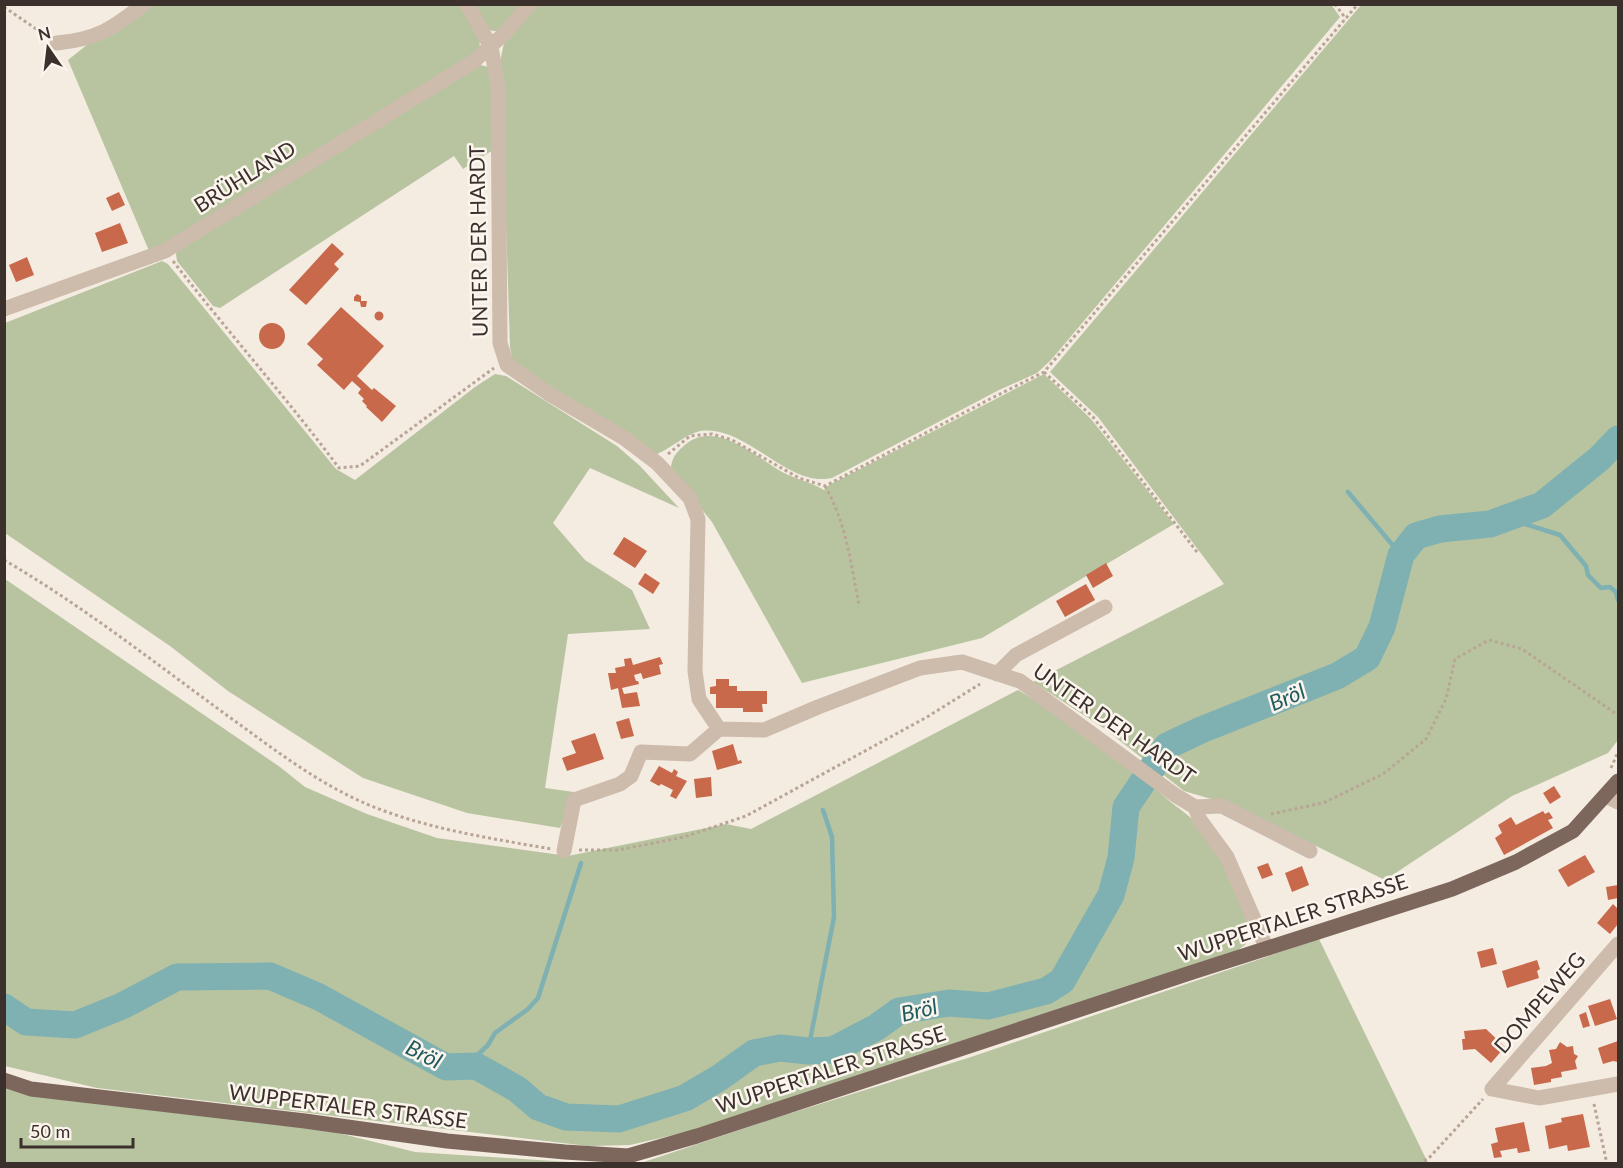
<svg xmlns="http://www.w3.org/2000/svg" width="1623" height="1168" font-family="Lato,sans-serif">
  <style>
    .green { fill: #b8c4a0 }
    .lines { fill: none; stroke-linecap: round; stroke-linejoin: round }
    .stream { stroke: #7fb0b2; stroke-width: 4.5 }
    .river { stroke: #7fb0b2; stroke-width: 27 }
    .building { fill: #c8694b }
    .path { stroke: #b9a596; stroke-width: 3; stroke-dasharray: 3 3; stroke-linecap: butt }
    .minor { stroke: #cdbbac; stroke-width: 15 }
    .major { stroke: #7d675c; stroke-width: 15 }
    .labels { text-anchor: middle; stroke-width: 5; stroke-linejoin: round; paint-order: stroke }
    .street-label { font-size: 21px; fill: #3b302b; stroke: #fbf5ee }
    .water-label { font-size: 22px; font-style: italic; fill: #1f5a5e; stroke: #fbf5ee }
  </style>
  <rect width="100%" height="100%" fill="#f4ebe1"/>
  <path class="green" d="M150,4L462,5C469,18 485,36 478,52L150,253L68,60L97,37Z
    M1331,4L1340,17L1051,360L1037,373L999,390L832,478C828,479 823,479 818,479C779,476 742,425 700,431C686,434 670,449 655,455L513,362L510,347L502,97L503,77L500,62L504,43L535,5Z
    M473,5H525L502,31C481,33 482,21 473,5Z
    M1361,5H1618V740L1608,753L1512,796L1385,880L1235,806L1184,791L1105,729L1033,682L1224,584L1098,417L1050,372Z
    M481,65L488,67L491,74L493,150L463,169L454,156L220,308L213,306L177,261L176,254L178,247Z
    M162,261L168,264L336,469L355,480L475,387L495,374L506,376L617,446L640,466L679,508L590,468L553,523L585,560L632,590L650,629L568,634L545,788L574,792L560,828L467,813L363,778L228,691L170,646L5,533V323Z
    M1044,374L1091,419L1174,524L982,638L802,683L712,522L674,475L671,466C673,455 678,451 686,444C717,420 756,457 782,472C796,479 811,482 824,490L829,485Z
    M5,579L280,767L305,787L367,814L437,838L568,856L726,824L751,829L1018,690C1071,722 1121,758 1167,799C1178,808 1193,818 1202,829C1226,859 1239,897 1251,933L1246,944L1234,953L704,1128L630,1145L588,1146L97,1088L5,1066Z
    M1319,939L1428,1163L638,1164L772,1119L971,1057Z
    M4,1086L105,1105L322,1129L415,1152L584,1163H5Z"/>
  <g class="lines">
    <path class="stream" d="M1348,492L1401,555
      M1506,518L1560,535L1586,566L1588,575L1601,588L1610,587L1616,592L1618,600
      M808,1051L834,917L832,837L823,810
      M466,1066L488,1045L495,1033L528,1009L538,998L581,863"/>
    <path class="river" d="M4,1007L26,1022L75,1025L122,1006L177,977L270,976L319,997L446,1067L476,1066L517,1089L538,1107L566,1117L619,1119L685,1098L719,1078L754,1053L780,1048L808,1051L833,1050L877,1027L899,1011L949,1003L988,1006L1046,991L1062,981L1111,895L1121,858L1126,807L1167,746L1201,730L1337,676L1367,658L1382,627L1401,555L1416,536L1440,529L1490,524L1542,505L1600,458L1618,439"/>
  </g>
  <path class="building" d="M119,192L125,205L112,211L106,198Z
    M120,223L128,243L102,252L95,233Z
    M332,243L344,254L334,264L339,269L306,305L289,290Z
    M27,257L34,275L16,282L9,265Z
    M357,294L361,296V301H367L366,307H361L360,302L354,301V297Z
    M341,307L384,346L357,376L372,390L374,388L396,406L382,422L366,407L367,406L362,401L364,399L358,393L361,389L352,381L344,390L317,365L323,359L307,344Z
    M374.5 316a4.5 4.5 0 1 1 9 0a4.5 4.5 0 1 1-9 0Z
    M259 336a13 13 0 1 1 26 0a13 13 0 1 1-26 0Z
    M624,537L647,551L635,568L613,554Z
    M1106,563L1113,576L1093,588L1086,575Z
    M645,573L660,583L653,594L638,584Z
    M1086,584L1095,600L1065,617L1056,601Z
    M660,657L663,664L659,665L661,674L643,679L641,673L634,675L636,681H638L639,684L622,688L624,694L637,692L640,706L622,708L618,688L611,690L608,673H616L615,668L625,666L624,659L631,658L633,665Z
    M716,679H729V686H737V691H767V704H762L763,712H743V708H716V694H710V687L716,686Z
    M629,718L634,736L621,739L616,722Z
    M595,733L604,759L567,771L562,758L576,753L571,741Z
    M733,744L738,761L741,760L742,763L717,770L712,751Z
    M659,766L672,773L674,769L678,772L676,776L687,781L676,799L670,796L673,790L661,784L659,786L650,781Z
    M711,777L712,796L696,798L694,779Z
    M1554,786L1561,797L1550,804L1543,793Z
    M1543,811L1545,814L1549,812L1553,818L1548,820L1553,828L1504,855L1495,838L1502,833L1498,825L1511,817L1516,825Z
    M1585,855L1595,872L1568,887L1558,870Z
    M1268,863L1273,875L1262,879L1257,867Z
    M1302,866L1309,885L1292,892L1285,873Z
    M1618,885V898L1608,900L1606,887Z
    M1613,904L1618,909V924L1610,934L1597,923Z
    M1493,948L1497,964L1481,968L1477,952Z
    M1537,960L1540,969L1537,971L1539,978L1507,988L1502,971Z
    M1610,999L1617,1019L1595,1026L1588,1006Z
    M1586,1012L1590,1026L1583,1028L1579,1015Z
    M1486,1029L1505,1047L1491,1063L1475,1049L1463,1050L1462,1039H1465L1464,1031Z
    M1618,1041V1062L1613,1061L1603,1064L1598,1048Z
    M1560,1042L1567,1047L1573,1046L1574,1054L1578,1056L1575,1061L1577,1069L1561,1072L1562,1077L1551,1079V1082L1534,1085L1531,1068L1546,1066L1552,1063L1549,1050L1556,1049Z
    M1583,1114L1590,1147L1568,1151L1567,1145L1549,1149L1545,1126L1562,1122L1561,1118Z
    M1524,1122L1530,1151L1518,1153L1517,1148L1500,1151L1502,1157L1494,1158L1491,1144L1498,1142L1495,1128Z"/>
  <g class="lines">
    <path class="path" d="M1335,4L1346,19
      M4,7L45,35
      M173,261C227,331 286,397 339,468L360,466L494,368
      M1044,372L1093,417L1197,552
      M668,454L690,436L712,434L732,440L799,478L825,486L990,399L1044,372L1358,4
      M825,486C846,522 851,564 859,605
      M4,560C83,606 155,663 228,716C271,747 313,780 362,802C421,828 488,838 552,849
      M1611,768L1618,752
      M1271,814L1323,803L1383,774L1426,739L1446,699L1455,659L1489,640L1522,649L1618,715
      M579,850H618L684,837L746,816L927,717L980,684
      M1594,1104L1607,1164
      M1419,1164L1429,1158L1483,1099"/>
    <path class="minor" d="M467,4L491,47L498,86L500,343L507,365L551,395L624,438L657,463L690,498L698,519L695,671L699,699L719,729L764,730L818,707L920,668L962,662L1020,681L1175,795L1195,807L1200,820L1227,857L1267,949
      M57,43C98,39 112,29 144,4
      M4,309L165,251L473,62L504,34L530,4
      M997,674L1016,655L1105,607
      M1606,796L1618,802
      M1195,807L1222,806L1310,851
      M564,851L574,800L620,784L631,776L641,752L690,754L719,729
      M1492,1089L1618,944
      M1492,1089L1539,1098L1618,1084"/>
    <path class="major" d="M4,1080L31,1089L305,1121L447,1141L565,1152L628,1156L697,1136L1193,972L1452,889L1516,862L1573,831L1618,781"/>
  </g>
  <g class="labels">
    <g class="street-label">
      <text transform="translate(245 177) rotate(-32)" y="7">BRÜHLAND</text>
      <text transform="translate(479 241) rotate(-91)" y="7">UNTER DER HARDT</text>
      <text transform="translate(1114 724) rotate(35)" y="7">UNTER DER HARDT</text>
      <text transform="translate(1293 918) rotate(-18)" y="7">WUPPERTALER STRASSE</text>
      <text transform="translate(1540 1003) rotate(-49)" y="7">DOMPEWEG</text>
      <text transform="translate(831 1070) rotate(-18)" y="7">WUPPERTALER STRASSE</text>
      <text transform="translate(348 1107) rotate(7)" y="7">WUPPERTALER STRASSE</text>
    </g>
    <g class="water-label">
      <text transform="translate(1287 697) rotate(-23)" y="8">Bröl</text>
      <text transform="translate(919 1010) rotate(-13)" y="8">Bröl</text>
      <text transform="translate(424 1054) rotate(27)" y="8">Bröl</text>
    </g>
  </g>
  <rect width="1623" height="1168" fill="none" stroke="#3b302b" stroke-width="12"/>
  <g transform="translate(48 48) rotate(346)" stroke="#fbf5ee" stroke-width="4.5" paint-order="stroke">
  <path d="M0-4.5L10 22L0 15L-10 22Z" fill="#3b302b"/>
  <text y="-9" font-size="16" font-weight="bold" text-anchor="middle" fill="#3b302b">N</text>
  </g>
  <path d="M21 1138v9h112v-9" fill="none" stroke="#3b302b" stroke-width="3"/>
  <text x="30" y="1138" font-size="18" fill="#3b302b" stroke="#fbf5ee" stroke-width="4.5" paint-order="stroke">50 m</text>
</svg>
